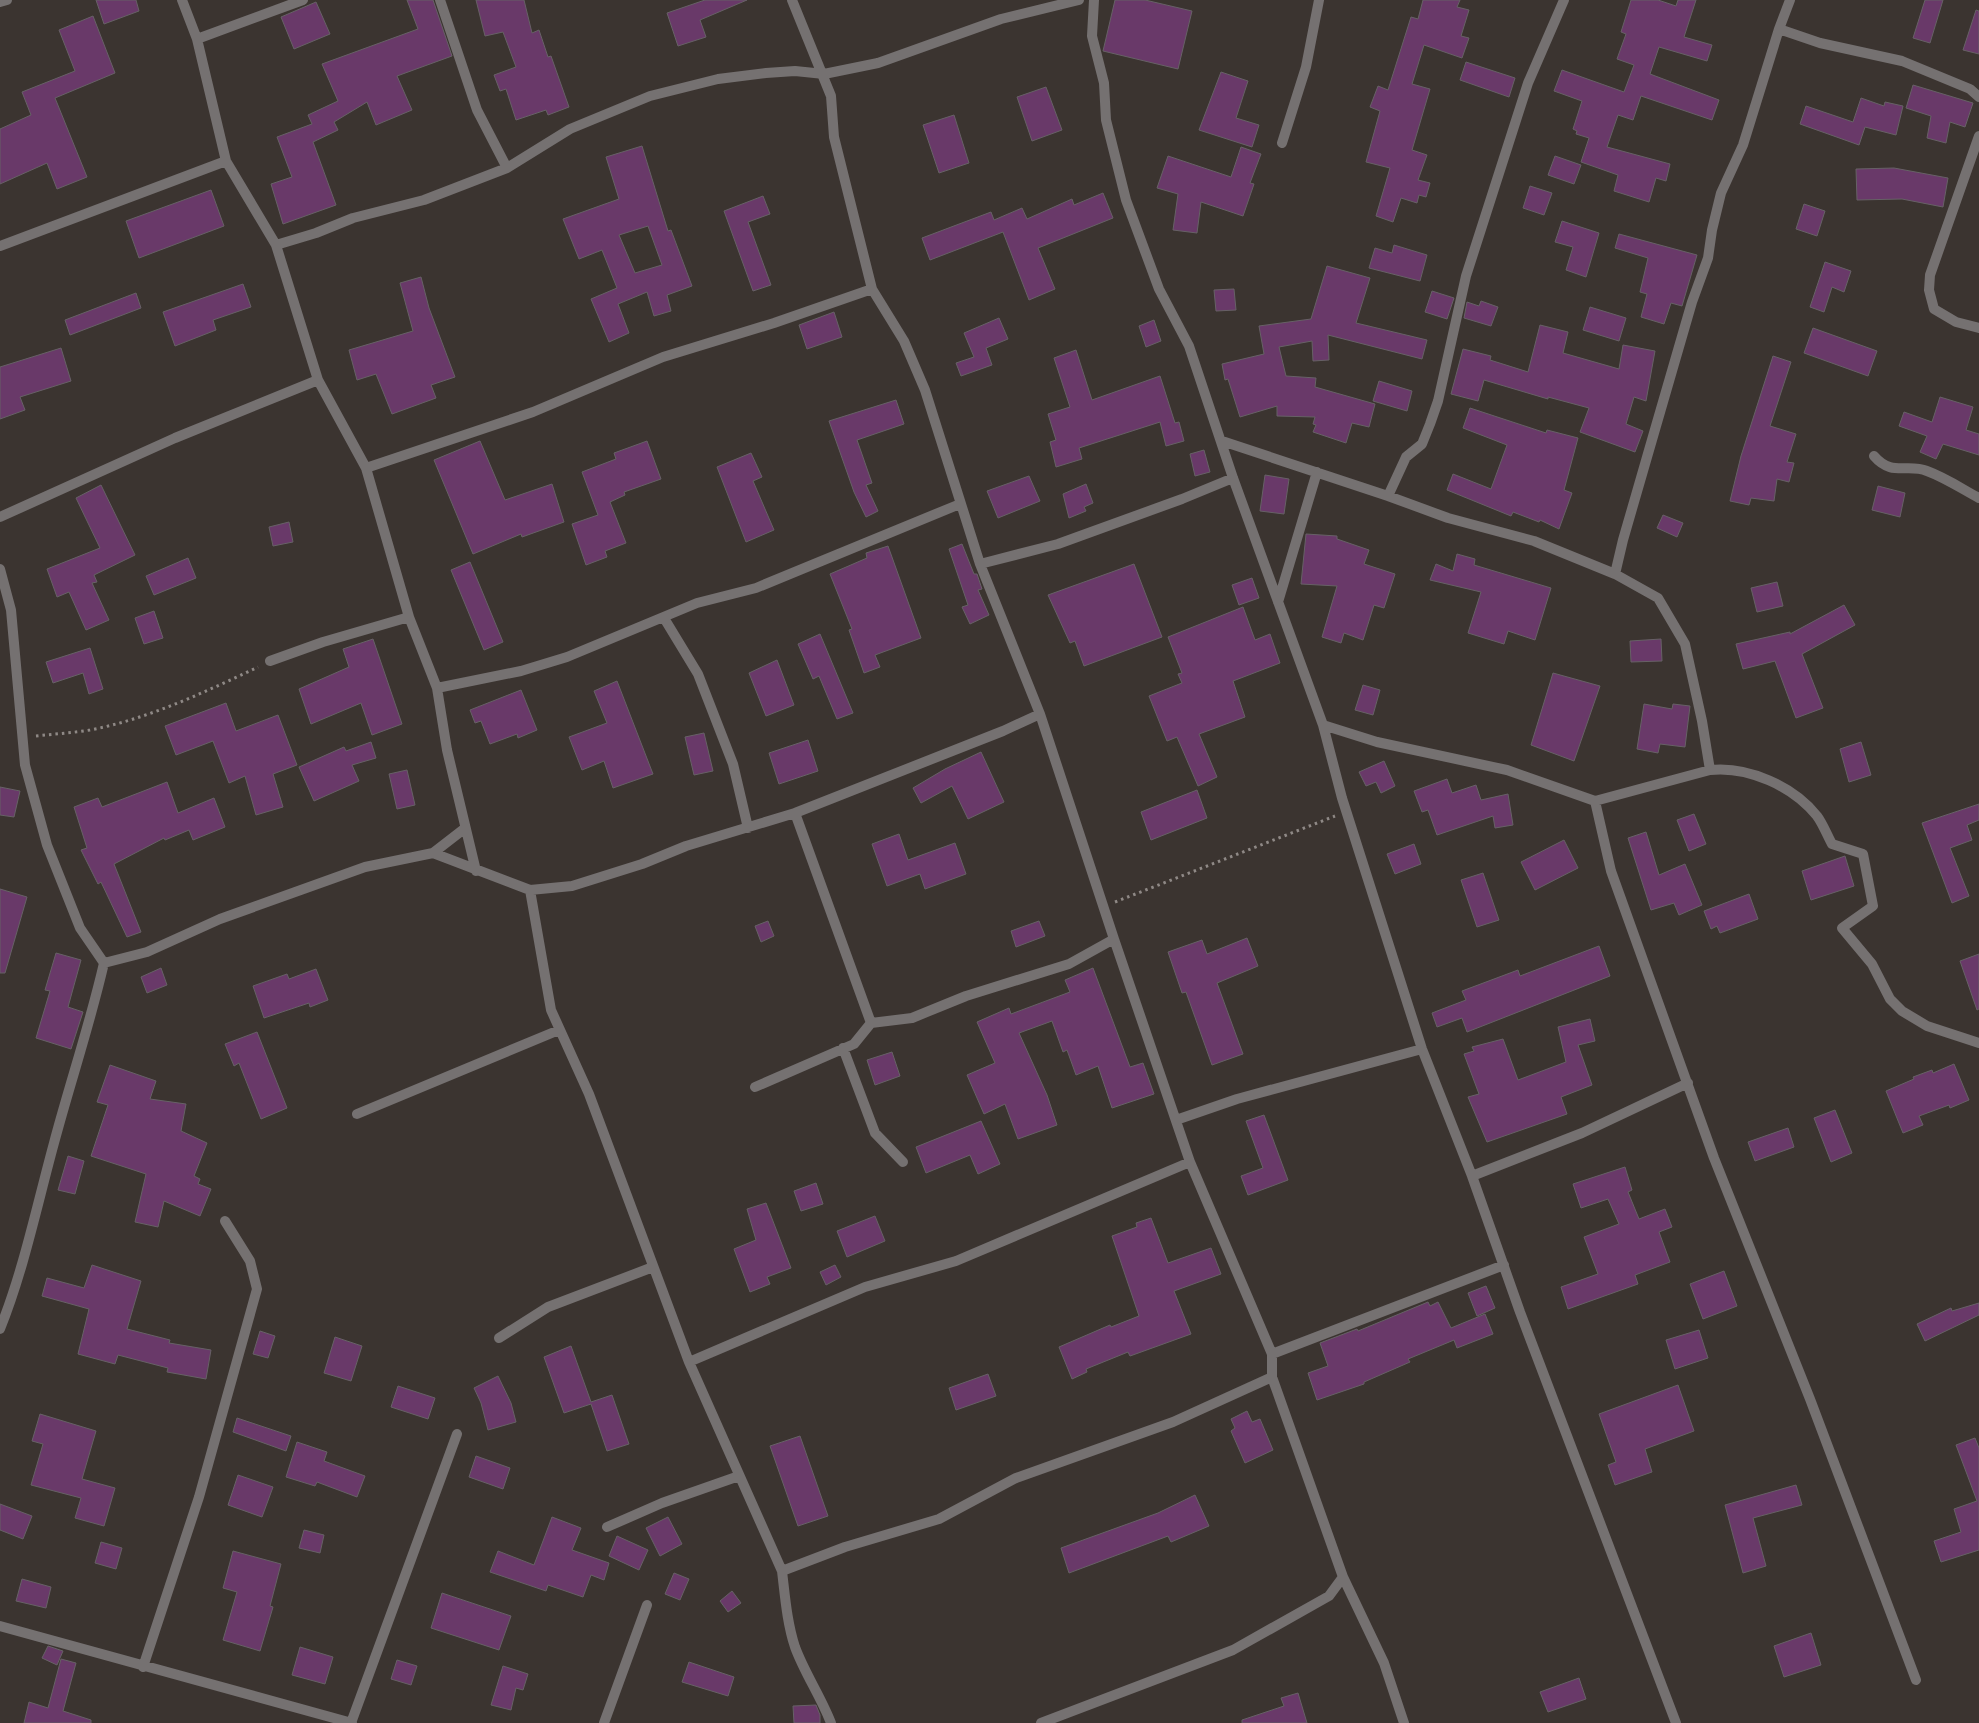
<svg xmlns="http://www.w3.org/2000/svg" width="1979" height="1723" font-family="Bitter,serif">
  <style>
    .building { fill: #693969; stroke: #676166; fill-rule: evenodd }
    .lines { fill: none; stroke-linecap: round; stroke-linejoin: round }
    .path { stroke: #8f8986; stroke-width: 3; stroke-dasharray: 2.5 4; stroke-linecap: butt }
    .street { stroke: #757171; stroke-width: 10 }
  </style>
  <rect width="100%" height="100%" fill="#3b3430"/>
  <path class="building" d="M96,0H136L139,11L104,24Z
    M407,0H433L452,56L397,76L412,110L376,125L367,102L334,122L338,130L313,142L336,205L283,224L271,184L292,177L277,137L312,124L308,115L338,101L322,64L418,29Z
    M476,0H524L532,33L539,30L548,57L551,56L569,107L548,115L546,110L516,120L506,89L500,91L494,75L516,67L503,32L485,36Z
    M705,0H747L700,20L706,37L678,46L667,13Z
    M1115,0H1145L1192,11L1178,69L1103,51Z
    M1423,0H1460L1457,7L1469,10L1461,36L1469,38L1462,58L1424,45L1412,84L1430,89L1412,150L1427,155L1418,180L1430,183L1426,197L1419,195L1417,203L1401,198L1393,222L1376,216L1390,168L1366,162L1380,111L1370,107L1378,86L1388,90L1411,17L1418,19Z
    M1631,0H1658L1676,6L1678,0H1696L1684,37L1712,45L1707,61L1659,47L1650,74L1719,100L1712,120L1641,96L1633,120L1618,115L1607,147L1670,164L1666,181L1656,178L1649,202L1614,191L1618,175L1581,162L1589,138L1576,134L1577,131L1573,129L1582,101L1554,91L1562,70L1624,92L1634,65L1617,59L1626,34L1621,32Z
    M1925,0H1943L1930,43L1913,38Z
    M316,2L330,34L294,49L281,17Z
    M1976,10L1979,11V54L1963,50Z
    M93,16L115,73L55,98L87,177L57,189L47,163L0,184V129L31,115L22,92L75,71L59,30Z
    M1466,62L1515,78L1509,97L1460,80Z
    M1221,72L1248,81L1236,118L1259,125L1252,147L1199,130Z
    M1913,85L1973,103L1965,127L1950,122L1946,143L1927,138L1931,116L1906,108Z
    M1046,87L1062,130L1032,141L1017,97Z
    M1861,98L1884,106L1885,102L1903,106L1896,135L1865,127L1859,145L1800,124L1806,106L1853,122Z
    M954,115L969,163L939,173L923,125Z
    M642,146L668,231L671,230L692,286L667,295L671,311L654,316L647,292L618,304L629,333L609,342L591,299L617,288L602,250L579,259L563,219L619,199L606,157ZM648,226L662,265L635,273L619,235Z
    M1241,147L1261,154L1250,183L1254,184L1243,216L1201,202L1197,233L1173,230L1178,194L1157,188L1168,156L1231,177Z
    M1555,156L1581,165L1574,184L1548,175Z
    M1894,168L1948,178L1943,207L1902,199L1857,200L1856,169Z
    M1530,186L1552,193L1544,215L1523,208Z
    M211,190L224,226L139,258L126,221Z
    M1103,193L1113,218L1038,248L1055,289L1029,300L1003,232L930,260L922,238L991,212L994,220L1022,208L1027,219L1072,199L1074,205Z
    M763,196L770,214L748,222L771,285L753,291L724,211Z
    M1804,204L1825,211L1817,236L1796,229Z
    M1562,221L1599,233L1586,277L1566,270L1573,247L1555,242Z
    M1619,234L1697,255L1682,306L1671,303L1664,324L1641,317L1647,294L1640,292L1648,258L1615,248Z
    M1394,245L1427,255L1420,281L1369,268L1375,248L1392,253Z
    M1825,262L1851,271L1844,292L1832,287L1824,312L1810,307Z
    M1327,266L1370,278L1356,323L1427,340L1422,359L1328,335L1329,360L1313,361L1312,341L1279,347L1286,376L1316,378L1315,387L1375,404L1369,427L1352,423L1346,443L1313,432L1316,425L1313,424L1315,417L1277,416V406L1240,417L1228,379L1225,380L1222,364L1264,354L1259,326L1311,319Z
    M421,277L429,308L455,377L431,385L436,398L392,414L376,374L357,380L349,350L413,331L400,283Z
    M243,284L251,307L213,320L216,330L175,346L163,312Z
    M1234,289L1236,310L1216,311L1214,290Z
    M1432,291L1454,298L1447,319L1425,312Z
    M136,293L141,308L70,335L65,320Z
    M1481,301L1498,307L1491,326L1464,318L1467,302L1479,306Z
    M1590,307L1626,318L1619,341L1583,330Z
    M834,312L842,337L807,349L799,325Z
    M999,318L1008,339L986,348L992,365L961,376L956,363L974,357L964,333Z
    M1154,320L1161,341L1146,347L1139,326Z
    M1540,325L1568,332L1563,353L1619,369L1623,345L1655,351L1646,401L1634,397L1626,424L1643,431L1635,452L1580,432L1589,408L1548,397V399L1484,380L1478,401L1451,394L1463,349L1491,356L1490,360L1528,372Z
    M1813,328L1877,351L1868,376L1804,353Z
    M61,348L71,381L20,397L25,410L0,419V367Z
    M1076,350L1092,400L1160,376L1175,423L1179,422L1184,441L1166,446L1160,422L1079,448L1082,459L1056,467L1050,442L1056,440L1048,414L1070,407L1054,358Z
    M1773,356L1791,362L1770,426L1796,434L1787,462L1794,463L1789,482L1777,479L1774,501L1751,498L1749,505L1730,501L1741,456Z
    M1379,381L1412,391L1407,411L1373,401Z
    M1940,397L1973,407L1966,430L1979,434V455L1943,444L1936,459L1920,452L1927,436L1899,426L1904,412L1932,422Z
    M896,400L904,424L857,440L872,483L866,485L878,511L866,517L854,492L829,421Z
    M1470,408L1546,433L1547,430L1578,438L1564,490L1572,493L1559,529L1540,520L1539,522L1513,512L1511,516L1447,490L1453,474L1491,489L1507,445L1463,428Z
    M480,441L505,500L552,484L564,522L522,537L521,534L473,554L434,460Z
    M647,441L661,479L624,492L625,495L610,502L626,543L605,551L607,557L586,565L572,524L598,515L582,472L616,459L614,453Z
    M1204,450L1210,472L1195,476L1190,454Z
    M751,453L762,477L753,481L774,530L746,542L717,467Z
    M1265,475L1289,479L1284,514L1260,511Z
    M1029,476L1040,501L998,518L987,491Z
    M1086,484L1093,503L1084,507L1086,511L1069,518L1063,494Z
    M101,485L135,555L94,575L97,582L92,583L109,620L86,630L69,592L57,597L47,569L100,548L76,498Z
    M1878,486L1905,493L1900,517L1872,510Z
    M1663,515L1683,523L1677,537L1657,528Z
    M289,522L293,542L273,546L269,527Z
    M1306,534L1337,536V539L1369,550L1364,564L1395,574L1384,608L1374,605L1363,640L1344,633L1341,643L1322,637L1337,586L1301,584Z
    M962,544L974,574H977L982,589L978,590L989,615L970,624L962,607L968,605L949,549Z
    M888,546L921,638L875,655L880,667L864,673L849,630L852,629L830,574L867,558L866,553Z
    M1457,554L1475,559L1474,565L1551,588L1535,640L1508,631L1504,644L1468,633L1481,592L1430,580L1436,564L1453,571Z
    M188,558L196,578L154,595L146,576Z
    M470,562L503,642L484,650L451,570Z
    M1134,564L1162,637L1084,666L1075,641L1070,643L1048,595Z
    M1252,578L1259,598L1239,605L1232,585Z
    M1777,582L1783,606L1757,612L1751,588Z
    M1844,605L1855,625L1802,654L1823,708L1796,718L1775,661L1743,669L1736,644L1790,632V634Z
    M1243,607L1255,640L1270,634L1280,663L1233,681L1245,717L1199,734L1217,777L1198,786L1177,737L1167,741L1149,696L1182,683L1178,674L1182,673L1168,637Z
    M154,611L163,638L144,644L135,618Z
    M820,634L853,713L837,719L819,676L813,679L798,644Z
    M373,639L402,724L372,735L361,703L311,724L299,689L349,667L343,649Z
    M1661,639L1662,661L1631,662L1630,641Z
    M90,648L103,689L89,694L83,673L53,683L46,662Z
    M777,660L794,705L766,716L749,673Z
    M1553,673L1600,686L1574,761L1531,745Z
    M617,681L653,774L613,788L604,761L582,770L569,737L607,723L594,691Z
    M1363,685L1380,690L1373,715L1355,710Z
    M521,690L537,730L518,738L517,734L490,744L481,721L475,723L470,710Z
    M226,703L236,731L278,715L297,765L273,774L283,807L256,815L245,776L229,783L213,741L176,755L165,726Z
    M1644,704L1672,709L1673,704L1690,706L1685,747L1660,744L1658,753L1637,749Z
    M704,733L713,771L694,775L685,737Z
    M808,740L818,771L779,784L769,753Z
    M371,742L376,758L352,765L359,781L314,801L299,767L344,747L346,751Z
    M1861,742L1871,775L1849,782L1840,749Z
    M981,752L1004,802L968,819L952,786L921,803L913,788L945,769Z
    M1384,761L1395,786L1381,793L1376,782L1366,786L1359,772Z
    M407,770L415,805L397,809L389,774Z
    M1447,779L1452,793L1476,785L1481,800L1508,794L1513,825L1495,828L1493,816L1437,835L1428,810L1422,812L1414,791Z
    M167,782L178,813L214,798L225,827L193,840L189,830L165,840L164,838L114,864L141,932L127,937L101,882L98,884L81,850L87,848L74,807L98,798L102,807Z
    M0,787L20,791L14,817L0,815Z
    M1197,790L1207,818L1151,840L1141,812Z
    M1979,804V820L1967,825L1972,840L1950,848L1969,896L1952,903L1922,823Z
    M1694,814L1706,844L1689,851L1677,820Z
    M1646,832L1659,875L1685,864L1702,905L1679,915L1674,903L1651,910L1628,838Z
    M899,834L908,860L955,843L966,874L925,889L920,874L887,886L872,844Z
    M1564,840L1578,868L1535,890L1521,862Z
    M1414,844L1421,864L1395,874L1387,854Z
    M1845,856L1854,886L1811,900L1802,871Z
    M1483,873L1499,920L1477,927L1461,880Z
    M0,889L27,897L5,973H0Z
    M1749,894L1758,919L1720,933L1717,926L1711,929L1704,911Z
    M768,921L774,936L761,942L755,926Z
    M1039,921L1045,936L1016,947L1011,931Z
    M1247,938L1258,966L1217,983L1243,1054L1212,1065L1186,992L1182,993L1168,952L1202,940L1207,954Z
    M1599,946L1610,976L1467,1032L1462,1018L1437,1027L1432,1013L1466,1000L1462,991L1518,970L1520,976Z
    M56,953L81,960L68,1007L83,1012L71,1049L36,1038L50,991L45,990Z
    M1979,954V1009L1977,1010L1960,961Z
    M161,968L167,985L147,993L141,977Z
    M1093,968L1130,1067L1143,1063L1154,1094L1112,1108L1098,1066L1076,1075L1067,1050L1063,1052L1052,1021L1019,1033L1047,1095L1057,1125L1018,1139L1005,1104L984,1114L967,1075L995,1063L977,1022L1009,1008L1011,1014L1070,992L1065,980Z
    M316,969L328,1000L310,1007L309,1003L264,1018L253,986L287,974L289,979Z
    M1590,1019L1595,1041L1578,1045L1592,1085L1561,1097L1567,1114L1487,1142L1468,1097L1479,1094L1464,1054L1474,1051L1472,1047L1503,1039L1518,1080L1566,1062L1558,1027Z
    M257,1032L287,1108L261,1119L239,1063L234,1066L225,1044Z
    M892,1052L900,1076L875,1085L867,1060Z
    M1954,1064L1969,1100L1950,1108L1949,1105L1919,1116L1923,1125L1903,1133L1886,1091L1914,1079L1913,1077L1932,1070L1933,1073Z
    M110,1065L156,1081L150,1099L186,1104L181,1131L207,1143L194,1176L200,1179L198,1184L211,1189L200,1216L164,1201L158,1227L135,1222L146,1174L91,1156L108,1105L97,1102Z
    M1835,1110L1852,1153L1831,1162L1814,1118Z
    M1264,1115L1288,1180L1248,1195L1241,1176L1263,1168L1246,1121Z
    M981,1121L1000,1164L978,1174L970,1155L926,1173L916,1147Z
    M1788,1128L1794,1147L1755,1161L1748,1142Z
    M68,1156L84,1161L75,1194L58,1190Z
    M1625,1167L1632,1190L1628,1192L1639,1219L1665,1209L1672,1227L1659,1232L1670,1262L1635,1275L1638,1284L1568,1309L1561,1287L1598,1274L1584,1237L1619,1224L1608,1199L1581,1208L1573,1184Z
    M816,1183L823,1204L801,1211L794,1191Z
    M766,1203L791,1268L767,1277L770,1284L750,1292L734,1249L756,1240L747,1209Z
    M875,1216L885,1241L847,1257L837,1231Z
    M1151,1218L1168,1263L1211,1248L1221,1274L1174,1291L1191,1334L1130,1356L1128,1352L1086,1369L1087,1372L1072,1379L1059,1347L1110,1325L1111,1327L1139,1316L1112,1236L1137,1227L1136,1223Z
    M92,1265L141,1281L127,1329L170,1340L169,1343L211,1350L206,1379L167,1372L168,1368L118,1355L115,1364L78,1354L89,1309L42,1296L47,1278L84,1288Z
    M835,1265L841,1277L826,1285L820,1272Z
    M1724,1271L1737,1306L1703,1319L1690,1284Z
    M1486,1286L1495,1308L1477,1316L1468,1293Z
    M1428,1302L1430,1306L1438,1302L1451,1328L1485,1314L1493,1334L1457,1348L1454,1340L1408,1359L1410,1362L1364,1382V1384L1317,1400L1308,1373L1328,1366L1320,1343L1357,1329L1358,1331Z
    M1979,1303V1315L1925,1341L1917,1324L1951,1308L1952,1311Z
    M1699,1330L1708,1358L1675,1369L1666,1340Z
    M260,1331L275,1336L268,1358L253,1354Z
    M335,1337L362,1346L351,1381L324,1373Z
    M571,1346L591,1402L612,1395L629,1444L607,1451L591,1404L564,1413L544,1357Z
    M988,1374L996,1396L956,1410L949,1388Z
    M498,1376L511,1403L516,1422L488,1430L481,1403L474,1388Z
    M1678,1385L1694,1431L1645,1449L1652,1472L1615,1485L1608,1465L1616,1462L1599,1414Z
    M398,1386L435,1398L428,1419L391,1407Z
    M1247,1411L1252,1422L1260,1419L1273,1450L1245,1463L1231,1431L1235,1428L1231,1419Z
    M40,1414L96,1431L82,1479L115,1488L104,1526L75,1518L81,1498L31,1485L43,1444L32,1441Z
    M237,1418L291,1436L286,1451L233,1432Z
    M800,1436L828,1516L798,1526L770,1446Z
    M1975,1438L1979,1448V1550L1941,1562L1934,1541L1961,1532L1954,1509L1977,1501L1956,1445Z
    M297,1442L327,1452L324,1461L365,1476L357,1497L317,1482L315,1486L286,1477Z
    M476,1456L510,1468L503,1489L469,1477Z
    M238,1475L273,1487L262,1517L228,1505Z
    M1796,1485L1802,1505L1753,1518L1766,1566L1743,1573L1725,1505Z
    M1195,1495L1209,1526L1171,1542L1168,1536L1069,1573L1061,1548L1158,1513Z
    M0,1504L32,1516L23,1539L0,1530Z
    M552,1517L581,1528L572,1550L609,1563L604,1580L591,1575L583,1597L548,1585L546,1591L490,1572L498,1551L534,1565Z
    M668,1517L682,1544L660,1556L646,1528Z
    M304,1530L324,1535L320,1553L299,1548Z
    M617,1536L648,1550L639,1570L609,1556Z
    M101,1542L122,1548L116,1569L95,1563Z
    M233,1551L281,1564L270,1606L273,1607L260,1651L223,1640L237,1592L223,1588Z
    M674,1573L689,1579L680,1600L665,1594Z
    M22,1579L51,1587L46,1608L16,1601Z
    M732,1591L741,1603L728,1612L720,1601Z
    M442,1593L511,1616L499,1650L431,1628Z
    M1811,1633L1821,1665L1784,1677L1774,1646Z
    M48,1646L63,1651L57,1665L42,1658Z
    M300,1647L333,1657L325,1684L292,1675Z
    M61,1659L76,1663L63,1711L91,1720V1723H24L29,1702L48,1708Z
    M397,1660L417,1666L411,1685L391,1679Z
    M689,1662L734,1677L728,1696L682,1682Z
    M503,1666L528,1674L523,1690L516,1688L511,1710L491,1705Z
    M1579,1678L1586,1699L1548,1712L1540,1692Z
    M1298,1693L1307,1723H1242V1720L1284,1706L1281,1698Z
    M816,1705L820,1715V1723H794L793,1706Z"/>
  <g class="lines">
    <path class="path" d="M36,736C54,734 72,733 90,730C148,719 205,692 258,667
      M1115,902L1335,816"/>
    <path class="street" d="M182,0L197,39L226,161L276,245L318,380L366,468L409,617L437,688L447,750L476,871
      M792,0L831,96L834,137L872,289L904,341L925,390L980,564L1040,714L1114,939L1190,1162L1272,1354V1377
      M1094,0L1092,36L1104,83L1106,120L1126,200L1159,289L1189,346L1233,478L1323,725L1342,798L1422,1049L1472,1176L1520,1312L1676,1723
      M0,2L7,0
      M1779,29L1820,43L1902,61L1970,89L1979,97
      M197,39L303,0
      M1979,136L1930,275L1929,290L1934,309L1956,322L1979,328
      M1282,143L1306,67L1319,0
      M507,168L570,129L650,96L718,79L766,73L795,71L824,74L878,63L1001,19L1079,0
      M276,245L316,233L353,218L424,200L507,168L477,110L440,0
      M0,246L226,161
      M1222,441L1388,496L1406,457L1422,444L1430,424L1438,401L1466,276L1528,83L1564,0
      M1874,456C1892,477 1907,463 1927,471C1946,478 1962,489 1979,498
      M366,468L533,412L663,357L774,323L872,289
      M1388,496L1448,518L1534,541L1615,574L1623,540L1656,426L1692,302L1708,258L1712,230L1721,193L1743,145L1779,29L1790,0
      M0,517L175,438L318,380
      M980,564L1058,544L1182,499L1233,478
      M0,569L11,610L25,765L47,845L80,928L104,963L147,952L220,919L365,867L433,853L530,890L572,886L642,864L686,846L795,813L1003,731L1040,714
      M1615,574L1658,598L1685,644L1702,721L1710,770
      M1278,602L1317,472
      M664,618L698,674L733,764L748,828
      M270,661L323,642L409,617
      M437,688L521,671L567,657L697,603L756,588L960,504
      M1323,725L1377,742L1507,770L1595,801L1710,770C1748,766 1793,786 1817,816C1823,824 1827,835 1832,844L1863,854L1873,906L1842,928L1872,964L1890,999L1902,1011L1927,1026L1979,1043
      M1595,801L1611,871L1714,1158L1810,1399L1916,1680
      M795,813L871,1023L912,1018L966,996L1069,964L1114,939
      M433,853L464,829
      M530,890L551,1010L589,1094L689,1362
      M843,1048L875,1133L903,1162
      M755,1087L854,1044L871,1023
      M357,1114L559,1030
      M1176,1120L1237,1099L1422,1049
      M1472,1176L1582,1133L1688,1083
      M0,1329C24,1269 37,1205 54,1143C70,1083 90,1024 104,963
      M499,1338L548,1307L653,1267
      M1272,1354L1504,1265
      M607,1527L662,1503L739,1476
      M782,1571L689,1362L865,1287L956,1261L1190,1162
      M1343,1577L1384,1663L1404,1723
      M0,1626L352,1723
      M143,1667L199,1497L257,1289L250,1261L225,1221
      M351,1723L457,1434
      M604,1723L647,1605
      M831,1723C821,1697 804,1672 795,1647C787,1623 785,1596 782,1571L845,1547L939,1519L1016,1478L1173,1422L1272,1377L1343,1577L1329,1596L1233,1650L1041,1723"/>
  </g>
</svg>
